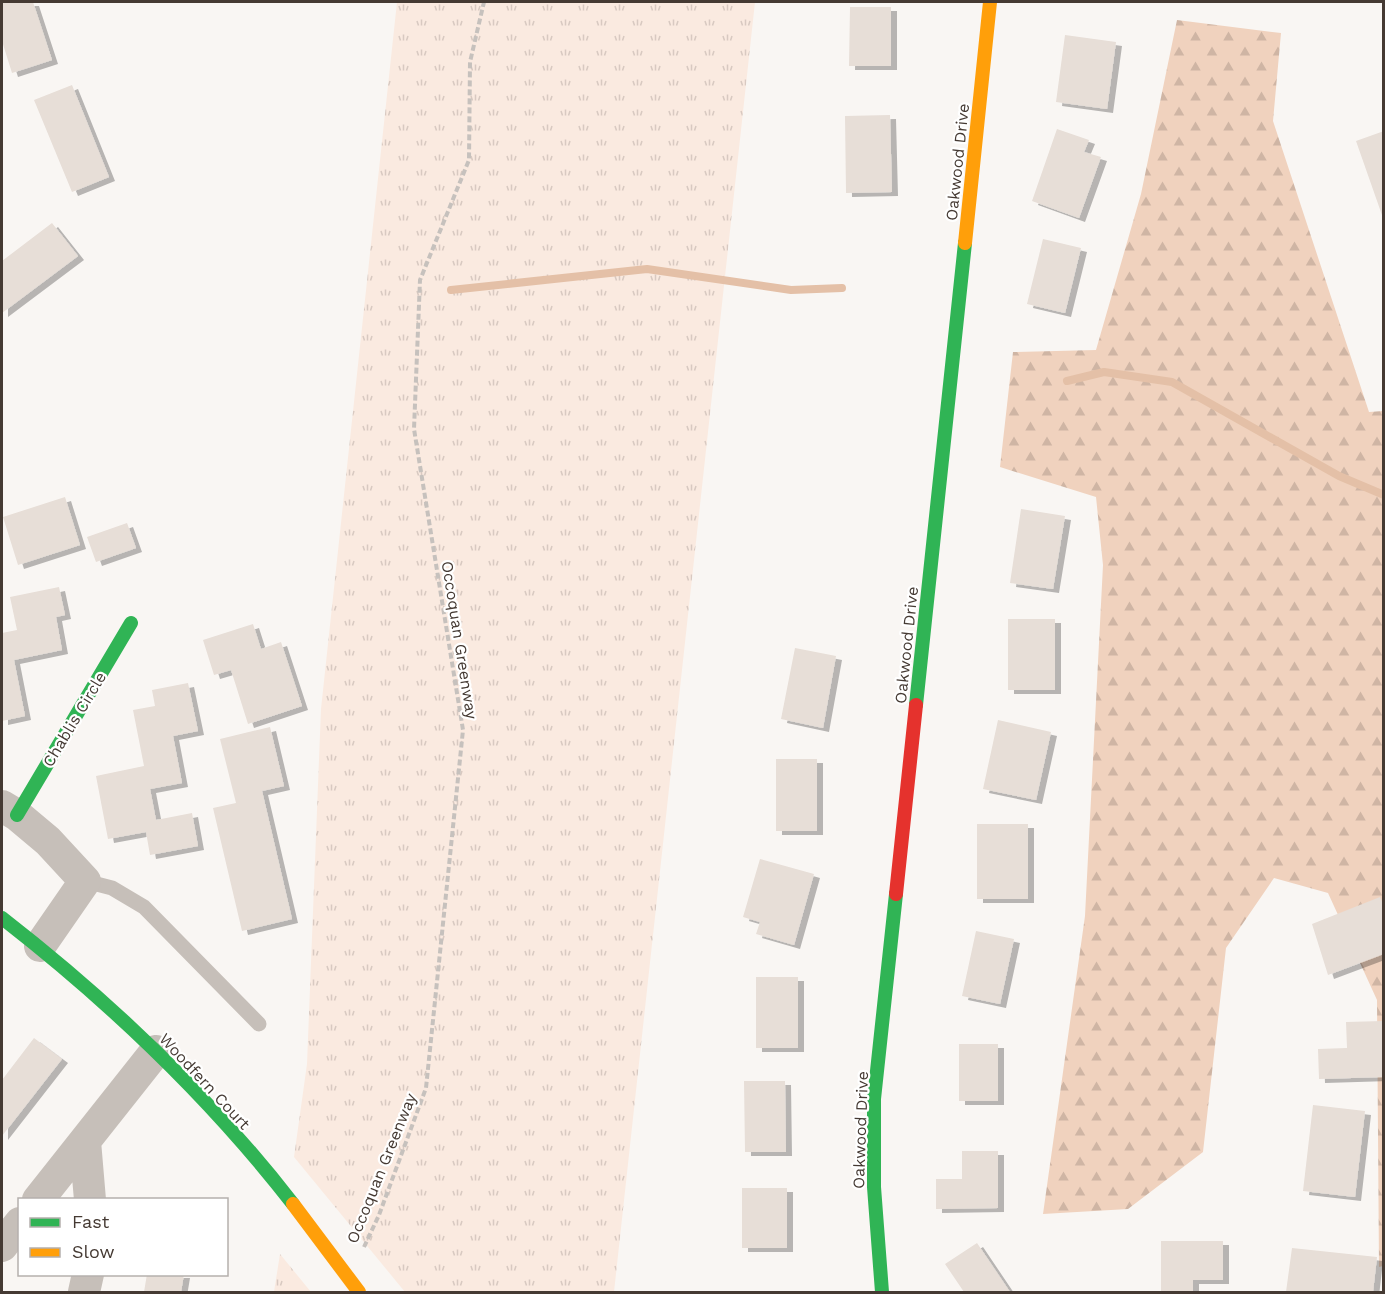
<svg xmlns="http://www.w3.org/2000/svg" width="1385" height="1294" font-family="'Work Sans',sans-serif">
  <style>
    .grass { fill: url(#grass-tufts) }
    .forest { fill: url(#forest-firs) }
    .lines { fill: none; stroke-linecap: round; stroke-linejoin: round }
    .stream { stroke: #e4c0a7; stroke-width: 8 }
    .building { fill: #e7ded7; filter: url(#shadow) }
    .path { stroke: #c6c1bd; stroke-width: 4; stroke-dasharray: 6 3; stroke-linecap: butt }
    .lane { stroke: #c6bfb9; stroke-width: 15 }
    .street { stroke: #c6bfb9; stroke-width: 32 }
    .fast { stroke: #30b455; stroke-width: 14 }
    .slow { stroke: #ff9f0a; stroke-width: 14 }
    .jam { stroke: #e5322d; stroke-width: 14 }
    .labels { text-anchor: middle; stroke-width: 4.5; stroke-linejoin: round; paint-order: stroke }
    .street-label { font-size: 16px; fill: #453a33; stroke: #fff }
  </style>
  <defs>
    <pattern id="grass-tufts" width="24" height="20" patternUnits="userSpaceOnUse" patternTransform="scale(1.5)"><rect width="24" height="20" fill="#faeae0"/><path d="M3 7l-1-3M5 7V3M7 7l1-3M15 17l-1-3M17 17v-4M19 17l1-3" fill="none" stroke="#d8c9c1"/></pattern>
    <pattern id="forest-firs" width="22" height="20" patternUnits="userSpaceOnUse" patternTransform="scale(1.5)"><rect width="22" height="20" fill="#f0d2be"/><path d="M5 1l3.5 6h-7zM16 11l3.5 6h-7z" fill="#cfb5a4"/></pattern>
    <filter id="shadow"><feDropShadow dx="6" dy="4" stdDeviation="0" flood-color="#0004"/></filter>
  </defs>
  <rect width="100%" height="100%" fill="#f9f6f3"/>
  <path class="grass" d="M397,2H755L614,1292H405L294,1157L307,1064L321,709Z
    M280,1254L311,1292H274Z"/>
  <path class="forest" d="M1177,20L1281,33L1273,121L1369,412L1383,411V1266L1379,1267L1377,1000L1328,893L1274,878L1226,948L1203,1152L1128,1209L1043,1214L1085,916L1103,565L1096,497L1000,467L1013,352L1096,350L1141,194Z"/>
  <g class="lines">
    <path class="stream" d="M451,290L647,269L791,290L842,288
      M1067,381L1104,372L1172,382L1339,476L1384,495"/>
  </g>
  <path class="building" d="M2,2H33L52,60L12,73L2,41Z
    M850,7H891V66H849Z
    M1065,35L1116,42L1107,109L1056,102Z
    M72,85L109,177L72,192L34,100Z
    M890,115L892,192L846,193L845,116Z
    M1057,129L1089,140L1084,152L1101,157L1079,218L1032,201Z
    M1384,131V218H1383L1356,141Z
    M52,223L78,256L2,313V261Z
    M1043,239L1081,248L1065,313L1027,304Z
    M65,497L80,545L18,565L3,517Z
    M1021,509L1065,516L1053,589L1010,583Z
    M127,523L136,548L96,562L87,537Z
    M59,587L65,615L56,617L62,650L14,660L25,716L2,721V633L17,630L10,597Z
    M1008,619H1055V690H1008Z
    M253,624L261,649L281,642L302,706L248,724L231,670L214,675L203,640Z
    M795,648L836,656L823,728L781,719Z
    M188,683L198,731L173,736L182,783L150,789L156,820L192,813L198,846L150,855L146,832L108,839L96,776L144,766L133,710L155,706L152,690Z
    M998,720L1051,732L1036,800L983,789Z
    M270,727L284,786L262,791L292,919L242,931L213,808L236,803L220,739Z
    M776,759H817V831H776Z
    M977,824H1028V899H977Z
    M760,859L814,874L794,945L756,934L760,922L743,917Z
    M1380,897L1384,906V954L1328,975L1312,924Z
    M976,931L1014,939L1000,1004L962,996Z
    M756,977H798V1048H756Z
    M1383,1021L1384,1077L1319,1079L1318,1049L1347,1048L1346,1022Z
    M34,1038L62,1059L2,1136V1080Z
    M959,1044H998V1101H959Z
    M744,1081H785L786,1152H745Z
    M1313,1105L1365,1111L1355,1197L1303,1191Z
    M962,1151H998V1208L936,1209V1179H962Z
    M742,1188H787V1248H742Z
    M1161,1241H1223V1280H1193V1292H1161Z
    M977,1243L1010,1292H964L945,1264Z
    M1292,1248L1377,1257L1373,1292H1286Z
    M147,1274H184L181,1292H144Z"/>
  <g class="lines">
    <path class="path" d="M364,1247L379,1215L426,1088L463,730L414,429L420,280L469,160L470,62L484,2"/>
    <path class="lane" d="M85,881L112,888L144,907L259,1024"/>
    <path class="street" d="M2,806L17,815L48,841L85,881L40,946
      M85,1141L90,1200
      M38,1200L156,1051
      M2,1246L20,1223
      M84,1292L88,1274"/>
    <path class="fast" d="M916,705L965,243
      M17,815L131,623
      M2,918C110,1002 209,1096 293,1204
      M882,1292L874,1187V1099L896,894"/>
    <path class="slow" d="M965,243L990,2
      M293,1204L359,1292"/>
    <path class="jam" d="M896,894L916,705"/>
  </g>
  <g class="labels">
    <g class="street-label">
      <text transform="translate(957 162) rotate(-84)" y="6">Oakwood Drive</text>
      <text transform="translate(460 640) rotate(81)" y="6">Occoquan Greenway</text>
      <text transform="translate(906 645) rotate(-84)" y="6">Oakwood Drive</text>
      <text transform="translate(74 719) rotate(-59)" y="6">Chablis Circle</text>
      <text transform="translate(205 1081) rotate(47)" y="6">Woodfern Court</text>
      <text transform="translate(860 1130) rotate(-88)" y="6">Oakwood Drive</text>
      <text transform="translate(381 1168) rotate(-68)" y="6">Occoquan Greenway</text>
    </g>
  </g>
  <rect width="1385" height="1294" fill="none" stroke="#453a33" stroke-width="6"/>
  <rect x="18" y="1198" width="210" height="78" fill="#ffffff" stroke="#b5b0ad" stroke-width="1.5"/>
  <rect x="30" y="1218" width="30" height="9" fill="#30b455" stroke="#b5b0ad" stroke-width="1.5"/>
  <text x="72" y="1228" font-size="18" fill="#453a33">Fast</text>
  <rect x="30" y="1248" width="30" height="9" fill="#ff9f0a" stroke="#b5b0ad" stroke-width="1.5"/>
  <text x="72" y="1258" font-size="18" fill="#453a33">Slow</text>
</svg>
